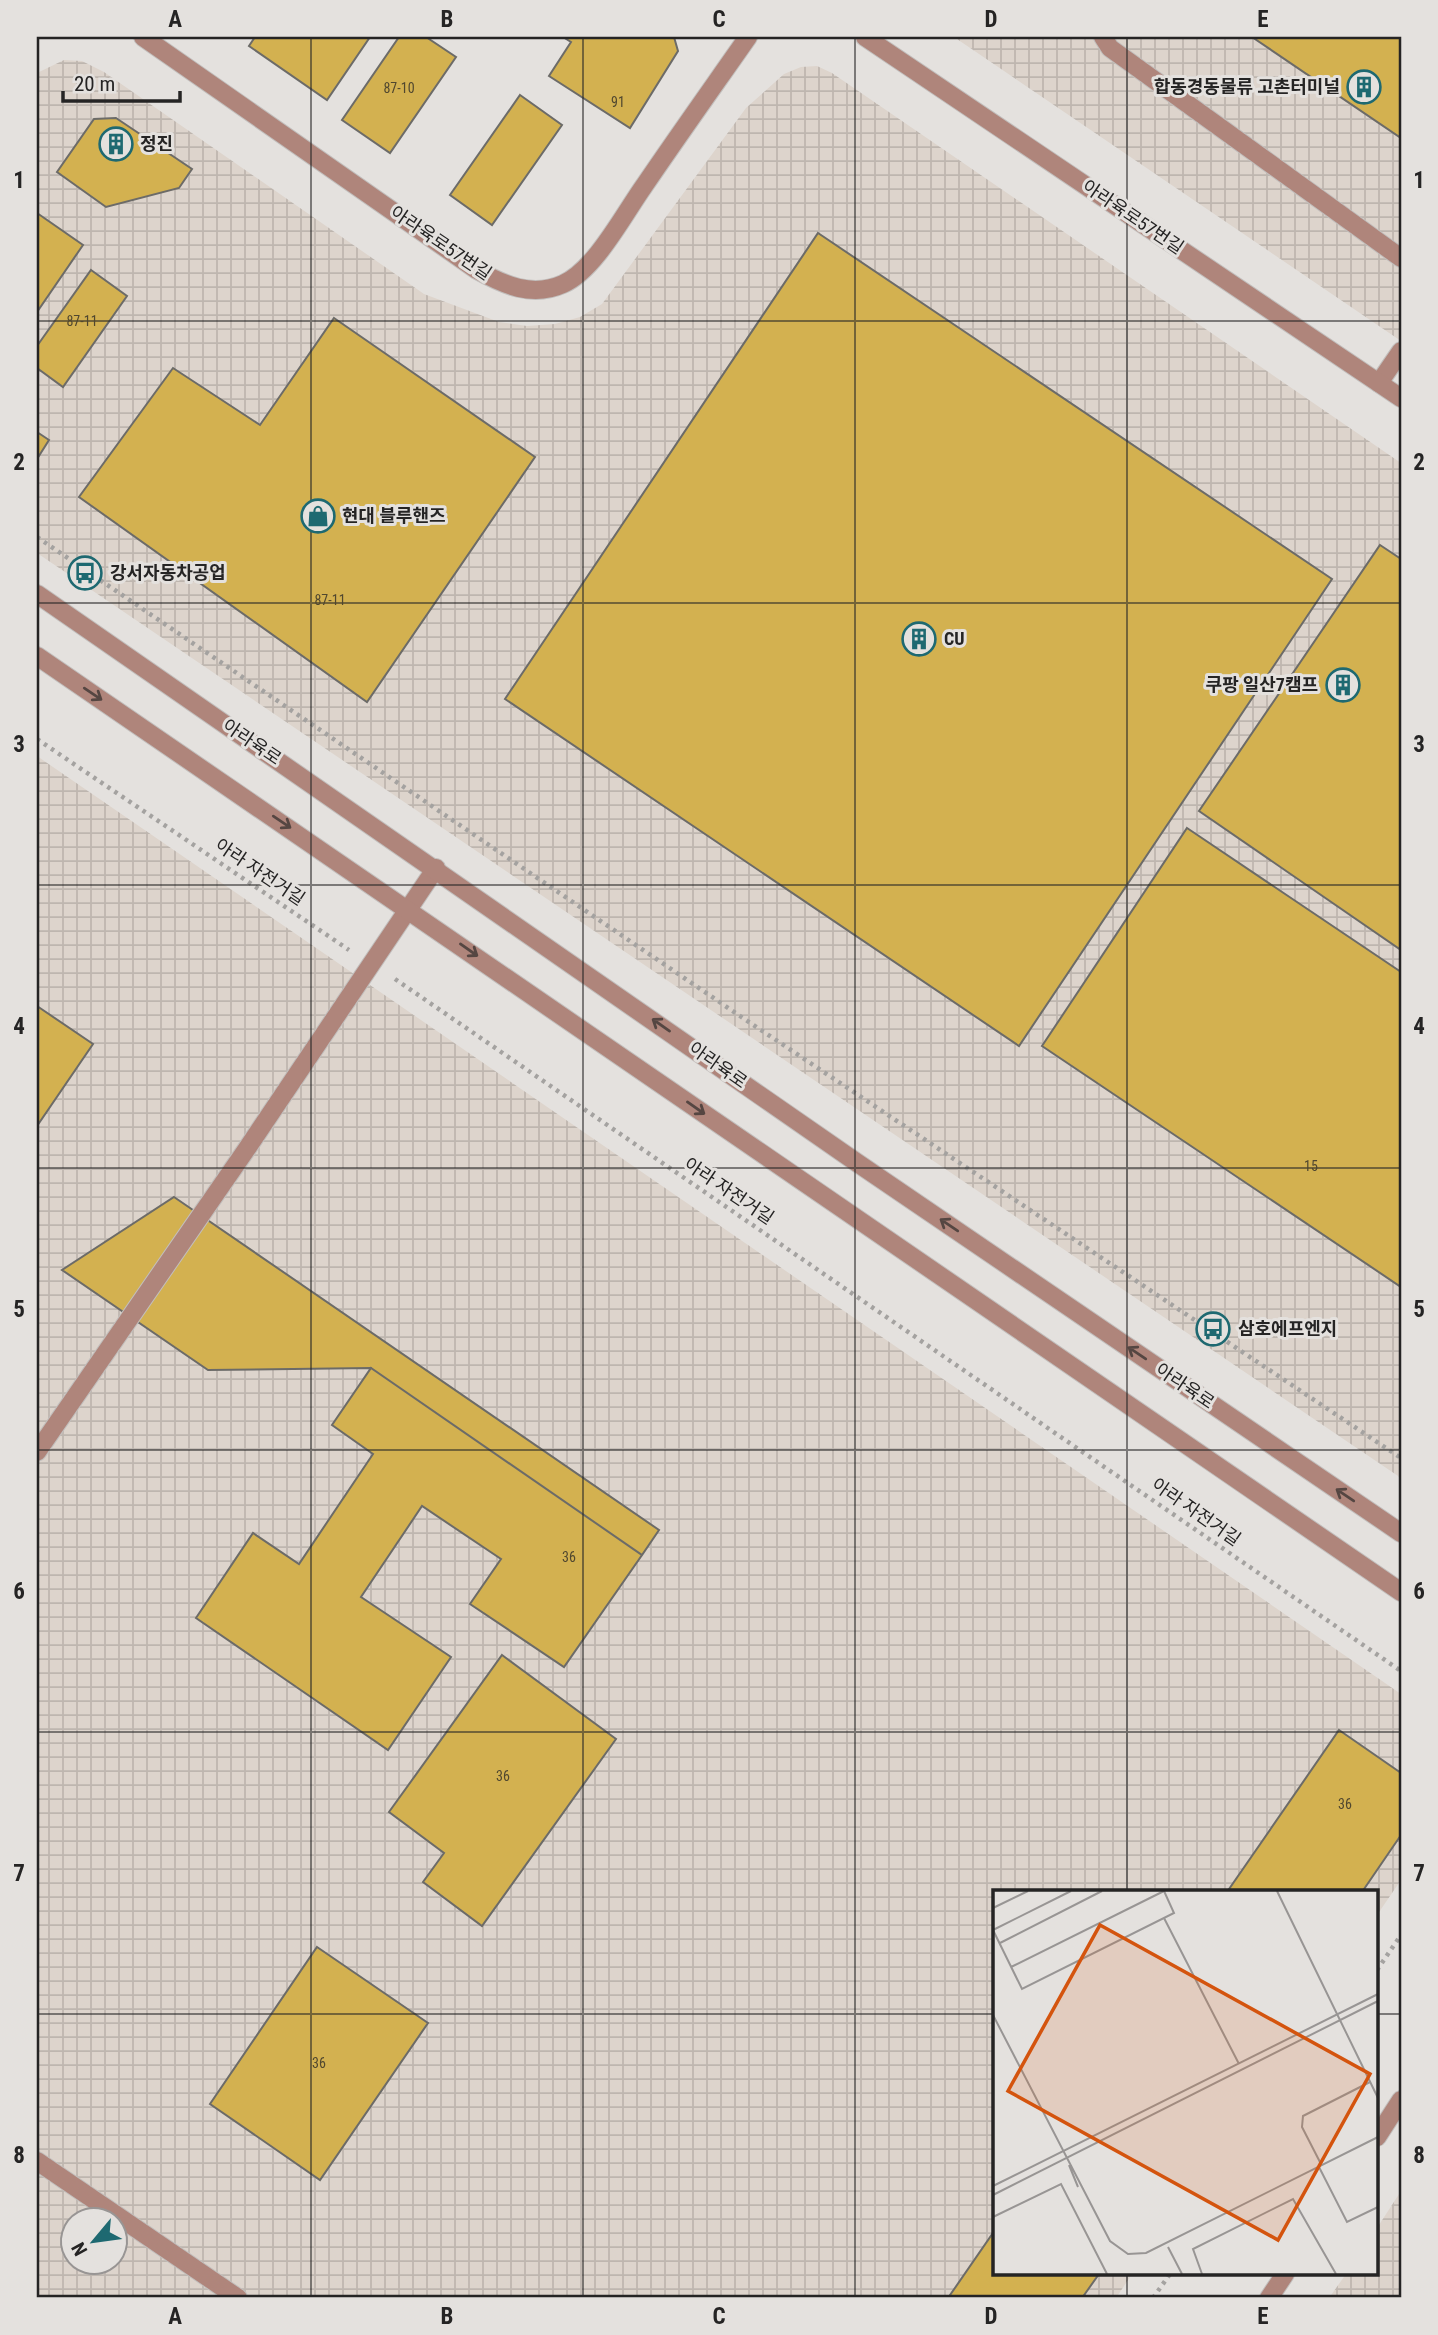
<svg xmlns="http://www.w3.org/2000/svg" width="1438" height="2335" font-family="'Roboto Condensed','Noto Sans KR',sans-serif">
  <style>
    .industrial { fill: url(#industrial-grid); fill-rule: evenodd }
    .building { fill: #d3b150; stroke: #6c6b68; stroke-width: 2 }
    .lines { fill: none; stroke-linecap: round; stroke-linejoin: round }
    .service-casing { stroke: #c2bfbd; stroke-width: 20 }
    .minor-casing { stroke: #c2bfbd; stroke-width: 20 }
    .tertiary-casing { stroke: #c2bfbd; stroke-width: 20 }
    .path { stroke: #a4a2a0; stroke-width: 4.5; stroke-dasharray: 3.5 5; stroke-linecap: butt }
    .service { stroke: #af857b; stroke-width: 18 }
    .minor { stroke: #af857b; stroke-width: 18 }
    .tertiary { stroke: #af857b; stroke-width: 18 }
    .oneway { stroke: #554642 }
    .grid { fill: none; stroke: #252424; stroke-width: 2; stroke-opacity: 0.55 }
    .labels { text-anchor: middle; stroke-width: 6; stroke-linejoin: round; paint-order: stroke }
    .number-label { font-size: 14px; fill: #50472f }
    .poi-label { font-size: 18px; font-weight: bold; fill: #252424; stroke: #e4e1de; text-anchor: start }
    .street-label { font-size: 18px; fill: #252424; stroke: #e4e1de }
    .inset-road { fill: none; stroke: #989594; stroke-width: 2 }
    .view { fill: #d4540e; fill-opacity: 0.15; stroke: #d4540e; stroke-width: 3.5 }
    .inset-edge { fill: none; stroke: #252424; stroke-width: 3.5 }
    .neatline { fill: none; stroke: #252424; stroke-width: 2.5 }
    .grid-label { font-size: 23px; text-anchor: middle; font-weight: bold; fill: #252424 }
  </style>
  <defs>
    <pattern id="industrial-grid" width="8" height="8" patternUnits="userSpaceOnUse" patternTransform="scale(1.75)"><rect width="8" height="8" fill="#ddd4cc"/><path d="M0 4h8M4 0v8" fill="none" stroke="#beb6af"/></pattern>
  </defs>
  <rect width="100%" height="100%" fill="#e4e1de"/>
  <path class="industrial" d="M954,37H1401V341Z
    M64,60L82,61L104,72L424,294L499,322L527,326L555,324L580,317L602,304L746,108L784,74L801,67L817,66L832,73L1401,463V1478L37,553V73Z
    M37,756L1401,1694V1880L1377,1915V1892H995V2274H1132L1116,2298H37ZM74,2220H116V2262H74Z
    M1401,2191V2298H1329L1346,2274H1377V2228Z"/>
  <path class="building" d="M255,37H370L327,100L249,46Z
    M399,37H426L456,57L390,153L342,120Z
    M563,37H674L678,51L630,128L549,76L571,42Z
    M1252,37H1401V138Z
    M520,95L562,125L492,225L450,195Z
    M116,118L192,169L179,188L106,207L57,172L94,119Z
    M37,213L83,245L37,312Z
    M818,233L1332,579L1019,1046L505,699Z
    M91,270L127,296L63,387L37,368V346Z
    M334,318L535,457L367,702L79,497L173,368L260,425Z
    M37,432L49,440L37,459Z
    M1380,545L1401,559V950L1199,811Z
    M1187,828L1401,972V1287L1042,1046Z
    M37,1006L93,1044L37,1126Z
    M174,1197L659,1530L642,1555L371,1368L208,1370L62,1270Z
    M371,1368L642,1555L564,1667L470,1604L501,1559L422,1506L361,1597L451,1657L388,1750L196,1618L253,1533L299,1564L373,1454L332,1425Z
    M502,1655L616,1739L482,1926L423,1882L444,1853L389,1812Z
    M1339,1730L1401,1773V1835L1362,1892H1227Z
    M317,1947L428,2023L320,2180L210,2104Z
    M995,2230V2274H1099L1082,2298H948Z"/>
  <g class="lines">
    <defs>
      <path id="service" d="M1103,37L1110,48L1401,258
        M1379,383L1401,351
        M37,1452L246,1150L436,868
        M37,2161L238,2298"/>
      <path id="minor" d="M143,37L477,270C504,285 532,298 563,284C595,270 624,214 644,186C678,136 713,87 748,37"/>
      <path id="tertiary" d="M865,37L1401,398
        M37,594L856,1162L1401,1533
        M37,656C494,965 946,1281 1401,1592
        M1377,2137L1401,2100
        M1269,2298L1285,2274"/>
    </defs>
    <use href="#service" class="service-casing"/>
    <use href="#minor" class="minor-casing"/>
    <use href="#tertiary" class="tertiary-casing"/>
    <path class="path" d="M37,537L740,1016L1401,1458
      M37,739L349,950
      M395,979L1401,1671
      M1377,1970L1401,1935
      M1153,2298L1170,2274"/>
    <use href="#service" class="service"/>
    <use href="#minor" class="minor"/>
    <use href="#tertiary" class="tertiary"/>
  </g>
  <defs><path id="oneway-shaft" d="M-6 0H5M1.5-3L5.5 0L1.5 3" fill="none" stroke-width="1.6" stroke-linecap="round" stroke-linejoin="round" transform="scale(1.75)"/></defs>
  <g class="oneway">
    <use href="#oneway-shaft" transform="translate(93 694) rotate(34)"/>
    <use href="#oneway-shaft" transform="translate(282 822) rotate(34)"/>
    <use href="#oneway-shaft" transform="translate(469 950) rotate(35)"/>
    <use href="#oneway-shaft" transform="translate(661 1025) rotate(-145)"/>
    <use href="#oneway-shaft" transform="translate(696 1108) rotate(35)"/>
    <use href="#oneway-shaft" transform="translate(949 1225) rotate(-146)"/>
    <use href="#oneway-shaft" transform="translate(1137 1353) rotate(-146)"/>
    <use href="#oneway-shaft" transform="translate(1345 1495) rotate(-146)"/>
  </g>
  <path class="grid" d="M311,37V2298M583,37V2298M855,37V2298M1127,37V1892M37,321H1401M37,603H1401M37,885H1401M37,1168H1401M37,1450H1401M37,1732H1401M37,2014H995M1377,2014H1401M1127,2274V2298"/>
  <defs>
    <symbol id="building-ring" viewBox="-11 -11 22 22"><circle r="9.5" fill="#e4e1de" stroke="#1e6971" stroke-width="1.5"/><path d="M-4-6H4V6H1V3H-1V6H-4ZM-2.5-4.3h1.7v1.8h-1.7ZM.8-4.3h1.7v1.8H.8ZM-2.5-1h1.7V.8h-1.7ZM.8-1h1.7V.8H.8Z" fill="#1e6971"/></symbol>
    <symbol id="shop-ring" viewBox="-11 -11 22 22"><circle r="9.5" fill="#e4e1de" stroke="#1e6971" stroke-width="1.5"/><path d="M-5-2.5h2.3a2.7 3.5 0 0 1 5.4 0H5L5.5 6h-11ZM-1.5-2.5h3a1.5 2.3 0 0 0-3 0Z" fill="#1e6971"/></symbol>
    <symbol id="bus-ring" viewBox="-11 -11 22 22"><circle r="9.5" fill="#e4e1de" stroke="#1e6971" stroke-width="1.5"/><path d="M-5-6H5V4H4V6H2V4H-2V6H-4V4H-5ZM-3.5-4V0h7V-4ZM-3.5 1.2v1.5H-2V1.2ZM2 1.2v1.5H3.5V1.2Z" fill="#1e6971"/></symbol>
  </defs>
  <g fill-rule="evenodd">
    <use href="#building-ring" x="1345" y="68" width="38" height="38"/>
    <use href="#building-ring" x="97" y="125" width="38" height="38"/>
    <use href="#shop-ring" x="299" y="497" width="38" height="38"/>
    <use href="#bus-ring" x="66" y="554" width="38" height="38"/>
    <use href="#building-ring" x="900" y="620" width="38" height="38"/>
    <use href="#building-ring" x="1324" y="666" width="38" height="38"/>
    <use href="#bus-ring" x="1194" y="1310" width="38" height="38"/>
  </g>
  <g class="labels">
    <g class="number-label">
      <text x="399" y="93">87-10</text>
      <text x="618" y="107">91</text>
      <text x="82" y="326">87-11</text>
      <text x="330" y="605">87-11</text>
      <text x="1311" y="1171">15</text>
      <text x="569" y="1562">36</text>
      <text x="503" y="1781">36</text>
      <text x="1345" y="1809">36</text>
      <text x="319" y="2068">36</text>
    </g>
    <g class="poi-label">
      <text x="1340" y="93" text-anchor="end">합동경동물류 고촌터미널</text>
      <text x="140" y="150">정진</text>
      <text x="342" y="522">현대 블루핸즈</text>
      <text x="110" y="579">강서자동차공업</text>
      <text x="944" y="645">CU</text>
      <text x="1318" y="691" text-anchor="end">쿠팡 일산7캠프</text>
      <text x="1238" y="1335">삼호에프엔지</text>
    </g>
    <g class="street-label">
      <text transform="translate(1133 217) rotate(34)" y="6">아라육로57번길</text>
      <text transform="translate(441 243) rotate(34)" y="6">아라육로57번길</text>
      <text transform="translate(252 742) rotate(34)" y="6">아라육로</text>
      <text transform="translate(260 872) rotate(34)" y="6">아라 자전거길</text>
      <text transform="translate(718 1065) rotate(35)" y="6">아라육로</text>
      <text transform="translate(729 1191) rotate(34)" y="6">아라 자전거길</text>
      <text transform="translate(1185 1386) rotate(34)" y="6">아라육로</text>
      <text transform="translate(1196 1512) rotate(35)" y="6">아라 자전거길</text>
    </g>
  </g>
  <g transform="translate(993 1890)">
    <rect width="385" height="385" fill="#e4e1de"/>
    <path class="inset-road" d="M284,1L385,208M0,18L35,1M171,28L246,174M0,40L29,99L181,23L171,1M0,40L78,1M7,53L109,1M18,77L171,1M0,125L117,351L135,364L153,363L385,247M76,275L85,297M329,276L309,237L310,226L377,192M326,277L354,332L385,317M0,296L385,104M0,305L385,111M0,327L68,294L114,384M175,357L189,384M209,384L200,359L300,309L343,384"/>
    <path class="view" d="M107,35L377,184L285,350L15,201Z"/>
    <rect width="385" height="385" class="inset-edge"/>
  </g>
  <rect width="1438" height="2335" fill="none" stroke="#e4e1de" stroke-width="77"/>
  <g transform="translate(94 2241) rotate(241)"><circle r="33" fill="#e4e1de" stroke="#989594" stroke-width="2"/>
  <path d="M0-5L12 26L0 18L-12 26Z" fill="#1e6971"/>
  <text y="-10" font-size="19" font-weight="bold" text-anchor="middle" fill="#252424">N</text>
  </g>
  <path d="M63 91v10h117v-10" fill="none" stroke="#252424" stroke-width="3.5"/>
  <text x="74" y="91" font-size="21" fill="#252424" stroke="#e4e1de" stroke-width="5" paint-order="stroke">20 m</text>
  <rect x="38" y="38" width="1362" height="2258" class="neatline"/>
  <g class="grid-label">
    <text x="175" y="27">A</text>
    <text x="447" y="27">B</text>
    <text x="719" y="27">C</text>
    <text x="991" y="27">D</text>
    <text x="1263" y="27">E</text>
    <text x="19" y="188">1</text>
    <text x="1419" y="188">1</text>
    <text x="19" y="470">2</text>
    <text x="1419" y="470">2</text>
    <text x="19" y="752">3</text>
    <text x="1419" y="752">3</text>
    <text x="19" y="1034">4</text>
    <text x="1419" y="1034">4</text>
    <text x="19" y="1317">5</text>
    <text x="1419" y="1317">5</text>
    <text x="19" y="1599">6</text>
    <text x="1419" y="1599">6</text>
    <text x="19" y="1881">7</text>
    <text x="1419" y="1881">7</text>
    <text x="19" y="2163">8</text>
    <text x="1419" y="2163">8</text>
    <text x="175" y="2324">A</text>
    <text x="447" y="2324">B</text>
    <text x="719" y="2324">C</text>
    <text x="991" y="2324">D</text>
    <text x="1263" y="2324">E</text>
  </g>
</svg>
